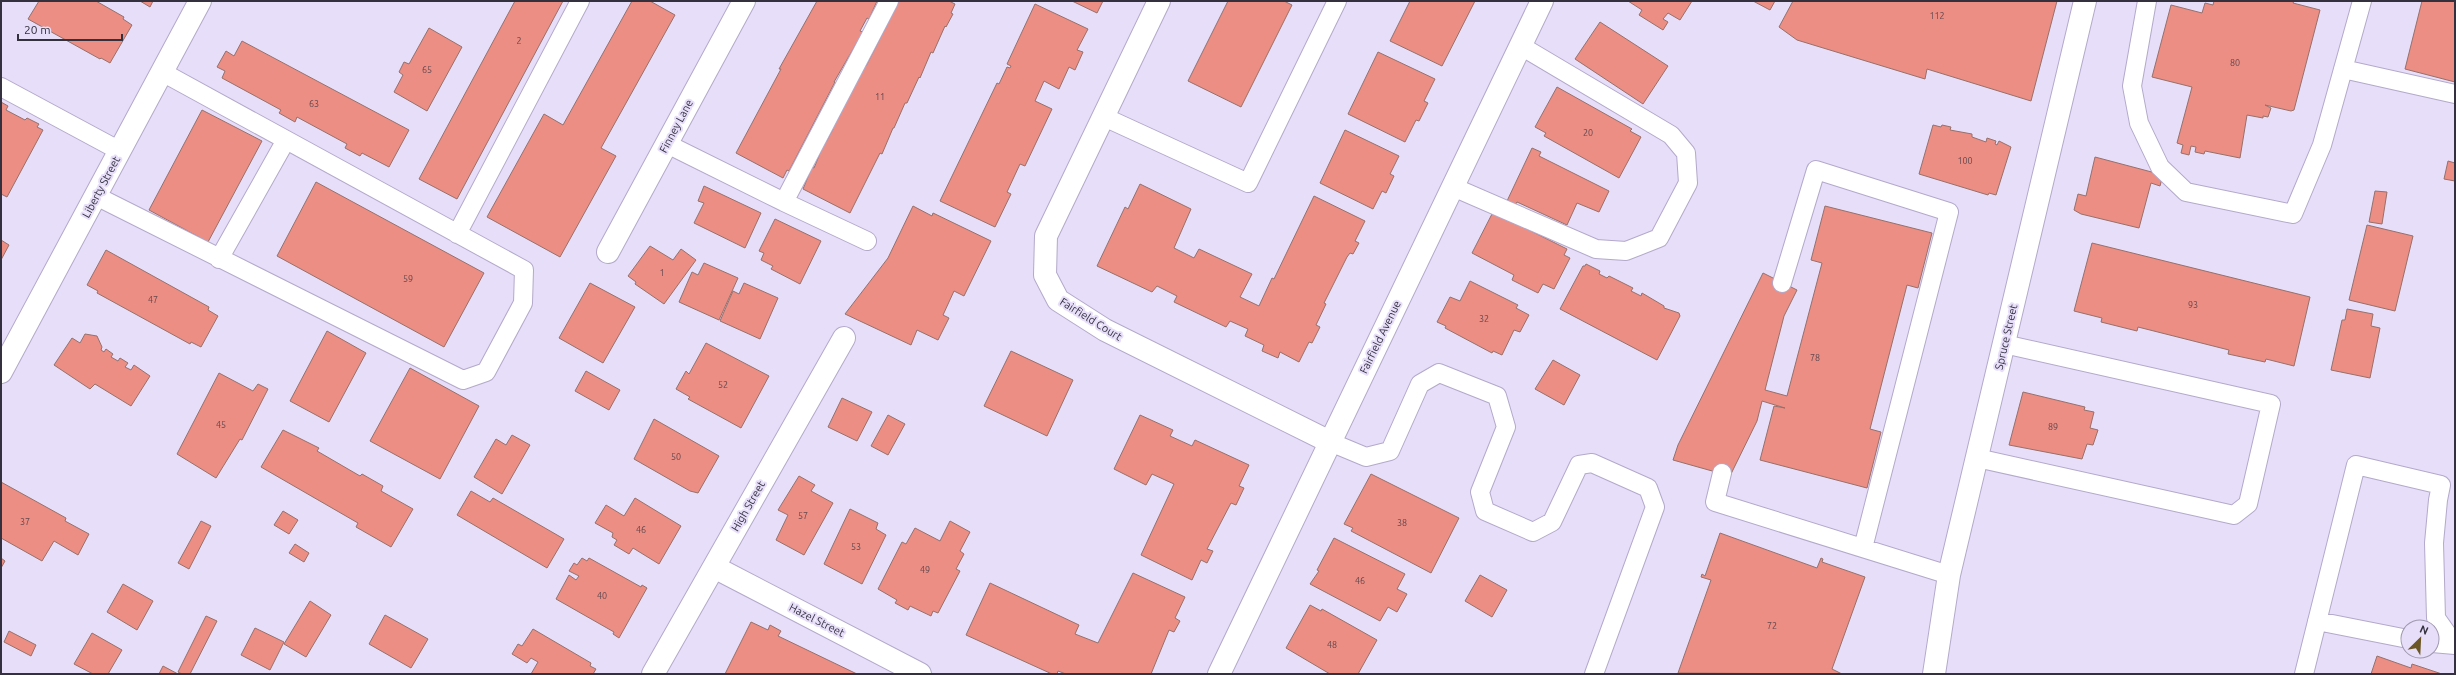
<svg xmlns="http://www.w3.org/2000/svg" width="2456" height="675" font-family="Ubuntu,sans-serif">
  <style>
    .building { fill: #ec8e83; stroke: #96706b }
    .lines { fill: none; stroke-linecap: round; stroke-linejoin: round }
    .lane-casing { stroke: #b3a9ca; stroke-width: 20 }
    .street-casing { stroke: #b3a9ca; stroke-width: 24 }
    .secondary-casing { stroke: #b3a9ca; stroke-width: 24 }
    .lane { stroke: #fff; stroke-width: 18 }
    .street { stroke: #fff; stroke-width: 22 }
    .secondary { stroke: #fff; stroke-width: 22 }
    .labels { text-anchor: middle; stroke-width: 4; stroke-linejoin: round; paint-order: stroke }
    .number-label { font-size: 9px; fill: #62484f }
    .street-label { font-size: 11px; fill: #34303e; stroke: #e7defa }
  </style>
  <rect width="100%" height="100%" fill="#e7defa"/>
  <path class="building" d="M39,1H96L124,17L123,19L132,25L110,63L101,58L100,59L28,19Z
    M140,1H153L150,7Z
    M515,1H563L457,199L419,179Z
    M632,1H650L675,15L601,148L616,156L560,257L487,217L544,114L563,125Z
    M817,1H877L869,19L867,18L860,31L863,32L834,82H835L789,171L787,170L783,178L736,153L781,69H779Z
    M949,1L955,4L951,13L953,14L946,27L945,26L933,53L931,52L920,78L919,77L907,103H905L894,128H893L882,154L880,153L850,213L803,189L812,167L814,168L825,141L826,142L833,129L831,128L838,116L839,117L850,90L852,91L859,78H857L863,65L866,66L898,3L896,1Z
    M1072,1H1103L1097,13Z
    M1228,1H1284L1292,5L1241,107L1188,81Z
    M1410,1H1475L1442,66L1390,41Z
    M1628,1H1692L1680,20L1668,13L1663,19L1668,22L1663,30L1639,15L1642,10Z
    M1753,1H1775L1770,10Z
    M1793,1H2057L2031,101L1927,69L1925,79L1797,40L1779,27Z
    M2214,1H2294L2293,3L2320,10L2294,110L2291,111L2265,105L2271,108L2268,117L2263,116V118L2247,115L2240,158L2205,151L2204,154L2195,152L2196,147L2191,146L2189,155L2181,153L2183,145L2177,143L2192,87L2152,77L2171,5L2202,13L2205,3L2213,5Z
    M2422,1H2455V82L2405,69Z
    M1035,4L1088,29L1077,50L1083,52L1075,70L1069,67L1059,89L1044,81L1035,101L1052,109L1025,166L1020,164L1007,192L1011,194L995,227L940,201L997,83L999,84L1007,67L1010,68L1011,66L1007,64Z
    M1600,22L1668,66L1643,104L1575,59Z
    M429,28L462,47L427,111L394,92L403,75L399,72L404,62L409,64Z
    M242,41L409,130L389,167L362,153L360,156L345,148L347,144L297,117L295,122L279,113L281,110L222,78L225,71L217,67L226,51L234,56Z
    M1378,52L1435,79L1424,101L1428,103L1419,121L1416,120L1405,142L1348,114Z
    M1557,87L1632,129L1630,131L1641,137L1619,178L1544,136L1546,133L1535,127Z
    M1,102L8,106L6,110L25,120L27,118L39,124L37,127L43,130L7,197L1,194Z
    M202,110L262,141L208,242L149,210Z
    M1933,125L1941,127L1942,125L1951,127L1950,130L1972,134V137L1986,142L1987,138L1996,141L1995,144L1997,145L1999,141L2011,147L1996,195L1989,193L1988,195L1919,174Z
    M1345,130L1399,156L1390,174L1394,176L1386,193L1382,191L1373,209L1320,183Z
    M1532,148L1541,152L1539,156L1609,191L1599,212L1577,203L1567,225L1517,202L1515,205L1507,201Z
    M2095,157L2163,175L2160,186L2151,183L2139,228L2081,214L2074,210L2078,194L2086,196Z
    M2448,161L2455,163V181L2444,179Z
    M316,182L484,273L444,347L277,256Z
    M1140,184L1191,209L1174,248L1194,258L1199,249L1252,274L1240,297L1259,306L1272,278L1274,279L1314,196L1365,221L1355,241L1359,243L1353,254L1350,253L1347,257L1324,303L1326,304L1316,325L1320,327L1312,343L1309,342L1299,362L1280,352L1278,358L1262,351L1264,345L1245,336L1248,329L1230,321L1226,327L1174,302L1177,296L1157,286L1152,292L1097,266L1125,207L1128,209Z
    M704,186L761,213L745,248L694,223L704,203L698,201Z
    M2375,191L2387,192L2382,224L2369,222Z
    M913,206L932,216L933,213L991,241L964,296L954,291L943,315L949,318L938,340L917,330L911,345L845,314L888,258Z
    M1825,206L1932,233L1918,288L1907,285L1870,429L1881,432L1867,488L1760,460L1774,406L1785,408L1762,401L1757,421L1730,476L1673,460L1678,445L1763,273L1797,290L1784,316L1765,390L1787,396L1822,263L1811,260Z
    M1493,212L1567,249L1564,255L1570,258L1554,289L1543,284L1538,293L1512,280L1514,275L1472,253Z
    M775,219L821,241L800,284L771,269L773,266L761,260L764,253L759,251Z
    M2367,225L2413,236L2395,311L2349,300Z
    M1,240L9,245L1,260Z
    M2092,243L2310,297L2294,366L2266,359L2265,362L2228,354L2229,350L2138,327L2137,331L2101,322L2102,318L2074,311Z
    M650,246L673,260L681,249L696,260L664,304L635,284L636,282L628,276Z
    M106,250L209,307L208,310L218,316L201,347L191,342L190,344L97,293L98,291L87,285Z
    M704,263L738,278L719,320L679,302L692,272L698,275Z
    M1586,264L1600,271L1599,274L1607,278L1609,276L1633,288L1631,291L1641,296L1642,293L1664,306V308L1679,313L1680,316L1657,360L1560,309L1583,266H1585Z
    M1470,281L1518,305L1516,308L1529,315L1520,332L1514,330L1502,355L1493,351L1492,353L1445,328L1446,326L1437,322L1450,297L1460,301Z
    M590,283L635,307L603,363L559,338Z
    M744,283L778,298L760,339L720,321L733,291L739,294Z
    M2347,309L2373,314L2371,326L2380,328L2370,378L2331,370L2342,320H2345Z
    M327,331L366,353L329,422L290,401Z
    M85,334L97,336L102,347L101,350L104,352L106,349L113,354L111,357L118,361L120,358L128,363L125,367L131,370L134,365L150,376L131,406L95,384L90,389L54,365L72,338L80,343Z
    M706,343L769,376L741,428L688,399L690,397L676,389L686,371L689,374Z
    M1011,351L1073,380L1047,436L984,406Z
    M1553,360L1580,375L1564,405L1535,389Z
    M410,368L479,406L440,479L370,441Z
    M586,371L620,390L609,410L575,391Z
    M219,373L253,391L258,384L268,389L242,440L240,439L216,478L177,454Z
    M2023,392L2085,407L2084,410L2094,412L2090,428L2098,430L2093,445L2087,444L2082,459L2009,445Z
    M842,398L872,412L857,441L828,427Z
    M888,415L905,424L888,455L871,446Z
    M1140,415L1173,430L1170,436L1192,446L1195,440L1249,465L1239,486L1244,488L1236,505L1231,503L1207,549L1213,551L1207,563L1201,560L1192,580L1141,555L1174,484L1152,474L1146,485L1114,469Z
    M654,419L719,456L698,493L690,491L634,459Z
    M283,430L319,448L317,451L360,476L362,474L383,486L381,491L413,509L391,547L356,527L358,523L261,467Z
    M512,435L530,445L502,494L474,477L496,439L506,445Z
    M1371,474L1459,518L1431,573L1351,531L1353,528L1344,524Z
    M799,476L815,485L811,491L833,503L804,555L776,540L788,515L778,510Z
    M1,482L66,518L65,521L89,534L78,555L54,541L42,561L1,538Z
    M471,491L490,502L493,498L564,539L547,568L457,515Z
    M635,498L681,526L659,564L633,548L629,554L614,545L617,540L612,537L613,533L595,523L606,505L624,516Z
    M850,509L878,523L876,529L886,535L862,584L824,564Z
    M283,511L298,520L289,534L274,525Z
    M201,521L211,526L189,569L178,563Z
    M950,521L970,532L960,551L964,554L956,569L960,571L938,613L933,611L931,616L910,606L908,610L895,603L897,600L878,589L902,542L906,544L915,528L940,541Z
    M1720,533L1817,568L1821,558L1823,559L1822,562L1865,577L1832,669L1842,674L1678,673L1711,580L1701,577L1702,574L1705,576Z
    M1334,538L1405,574L1397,589L1407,594L1397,612L1388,607L1380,621L1310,584L1319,571L1317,570Z
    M295,544L309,553L304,562L289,553Z
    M1,558L5,561L1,568Z
    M582,558L587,561L589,558L641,587L642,585L647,588L619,638L613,634L614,632L556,599L569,575L576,580L579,576L569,571L574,563L577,565Z
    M1133,573L1185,597L1175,618L1180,621L1174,632L1169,630L1151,674H1066L1058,671L1057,674H1052L966,635L990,583L1079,625L1075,634L1098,643Z
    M1480,575L1507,590L1492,617L1465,601Z
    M123,584L153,601L137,630L107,612Z
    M310,601L331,615L306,657L284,644Z
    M1310,605L1321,611L1322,609L1377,640L1358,674H1330L1286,648Z
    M385,615L428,639L411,668L369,644Z
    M206,616L217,621L190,674H182L178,672Z
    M751,622L768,630L770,625L781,631L778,636L857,674H725Z
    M255,628L284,642L270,670L241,655Z
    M533,629L591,663L590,666L596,669L593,674H531L538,662L531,658L527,663L512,654L518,644L522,646Z
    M9,631L36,645L31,656L4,642Z
    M92,633L122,650L108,674H93L74,664Z
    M2377,656L2411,668L2412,664L2442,674H2371Z
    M163,666L178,674H159Z"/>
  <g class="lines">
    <defs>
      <path id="lane" d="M2147,1L2132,86L2139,123L2160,167L2186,192L2293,214L2322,145L2362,1
        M2343,69L2455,94
        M1,87L120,151
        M1104,117L1248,183L1337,1
        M667,144L784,202L889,1
        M1453,187L1596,249L1626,251L1659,238L1688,183L1686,153L1671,135L1521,46
        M96,196L463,380L486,372L523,303L524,270L162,72
        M784,202L867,241
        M457,234L580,1
        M219,259L286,140
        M1782,283L1816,170L1949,212L1863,548
        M1330,442L1366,457L1390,451L1420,384L1439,373L1497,396L1506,427L1480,492L1485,511L1533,532L1552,522L1579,465L1592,463L1648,488L1655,507L1594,674
        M1977,458L2234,515L2248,504L2271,404L2004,344
        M1722,473L1715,502L1949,575
        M2317,621L2408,639
        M2432,643L2455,645
        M2304,674L2356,465L2441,485L2438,500L2434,543L2436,618L2455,645"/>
      <path id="street" d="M1159,1L1046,236L1045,275L1058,300L1105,330L1330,442
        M608,252L744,1
        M1,372L200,1
        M714,567L920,674
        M653,674L844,338
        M1934,674L1949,575L2085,1"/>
      <path id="secondary" d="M1219,674L1542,1"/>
    </defs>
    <use href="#lane" class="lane-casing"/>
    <use href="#street" class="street-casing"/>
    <use href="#secondary" class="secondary-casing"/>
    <use href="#lane" class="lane"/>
    <use href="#street" class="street"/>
    <use href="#secondary" class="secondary"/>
  </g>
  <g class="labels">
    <g class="number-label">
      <text x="1937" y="19">112</text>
      <text x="519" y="44">2</text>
      <text x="2235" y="66">80</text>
      <text x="427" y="73">65</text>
      <text x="880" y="100">11</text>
      <text x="314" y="107">63</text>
      <text x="1588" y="136">20</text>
      <text x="1965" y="164">100</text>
      <text x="662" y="276">1</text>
      <text x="408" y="282">59</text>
      <text x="153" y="303">47</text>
      <text x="2193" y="308">93</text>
      <text x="1484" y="322">32</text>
      <text x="1815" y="361">78</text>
      <text x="723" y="388">52</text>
      <text x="221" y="428">45</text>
      <text x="2053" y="430">89</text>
      <text x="676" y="460">50</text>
      <text x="803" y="519">57</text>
      <text x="25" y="525">37</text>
      <text x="1402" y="526">38</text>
      <text x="641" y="533">46</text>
      <text x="856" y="550">53</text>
      <text x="925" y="573">49</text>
      <text x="1360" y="584">46</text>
      <text x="602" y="599">40</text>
      <text x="1772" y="629">72</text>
      <text x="1332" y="648">48</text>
    </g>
    <g class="street-label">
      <text transform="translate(676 126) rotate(-62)" y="4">Finney Lane</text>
      <text transform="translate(101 187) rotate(-62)" y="4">Liberty Street</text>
      <text transform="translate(1091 319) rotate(32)" y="4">Fairfield Court</text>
      <text transform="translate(1380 337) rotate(-64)" y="4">Fairfield Avenue</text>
      <text transform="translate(2006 337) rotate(-77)" y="4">Spruce Street</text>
      <text transform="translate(748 506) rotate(-60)" y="4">High Street</text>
      <text transform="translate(817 620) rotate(27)" y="4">Hazel Street</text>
    </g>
  </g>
  <rect width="2456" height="675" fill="none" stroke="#34303e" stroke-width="4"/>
  <g transform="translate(2420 639) rotate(24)"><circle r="19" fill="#e7defa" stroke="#9f98af"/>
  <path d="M0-3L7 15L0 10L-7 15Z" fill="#6c5626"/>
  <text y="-6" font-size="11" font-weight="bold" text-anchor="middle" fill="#34303e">N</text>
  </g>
  <path d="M18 34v6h104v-6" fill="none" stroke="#34303e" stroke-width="2"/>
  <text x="24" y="34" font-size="12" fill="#34303e" stroke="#e7defa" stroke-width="3" paint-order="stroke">20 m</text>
</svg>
